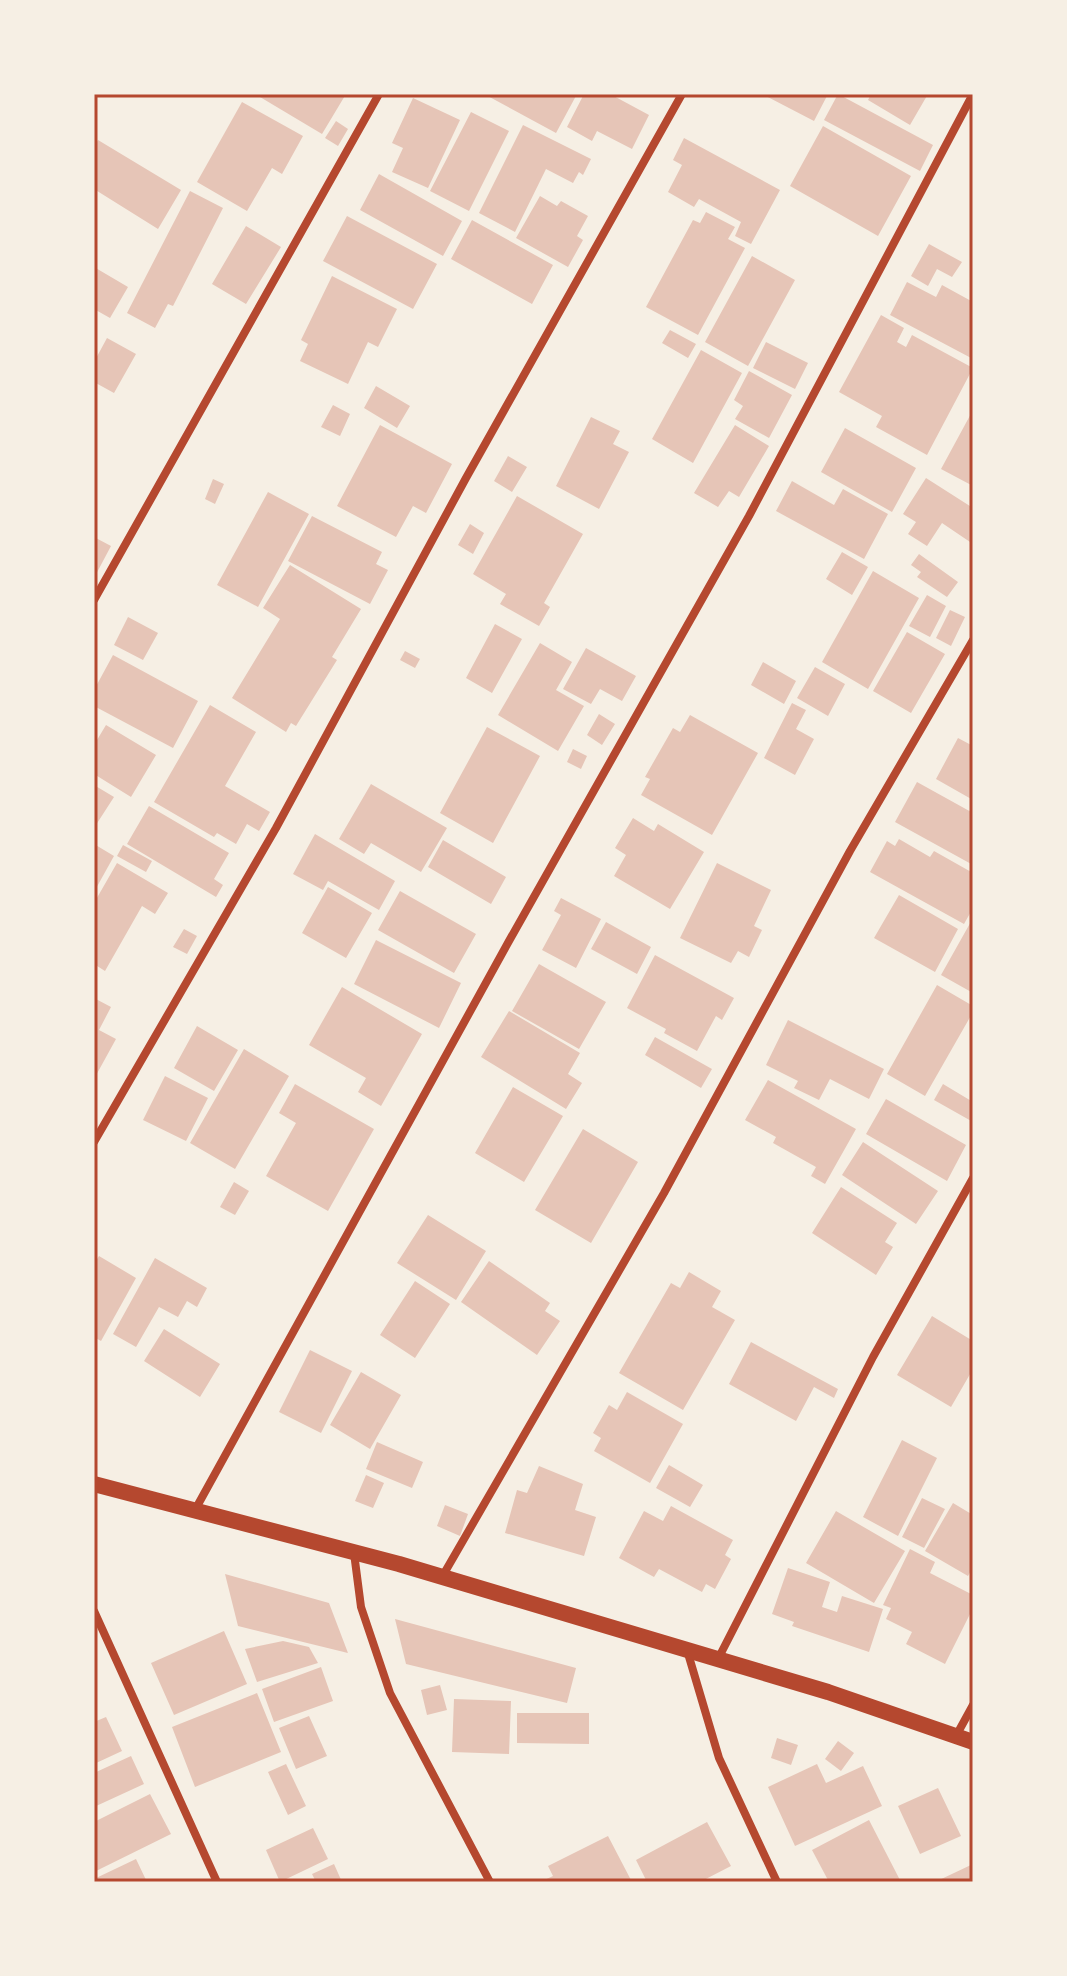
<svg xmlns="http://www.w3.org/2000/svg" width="1067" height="1976" font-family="Manrope,sans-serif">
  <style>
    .building { fill: #e6c5b7 }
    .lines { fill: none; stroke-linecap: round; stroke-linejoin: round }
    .minor { stroke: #b5482f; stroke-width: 8 }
    .secondary { stroke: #b5482f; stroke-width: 16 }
    .neatline { fill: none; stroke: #b5482f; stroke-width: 3 }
  </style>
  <rect width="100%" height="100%" fill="#f6efe4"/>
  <path class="building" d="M255,94H346L322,134Z
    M484,94H577L556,133Z
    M584,94H610L649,115L632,149L597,131L592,141L567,127Z
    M762,94H828L814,121Z
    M838,94L933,145L920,171L824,120Z
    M871,94H928L910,125L868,100Z
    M413,98L460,120L428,188L392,172L403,148L392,143Z
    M242,102L303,136L282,174L272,168L247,211L197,182Z
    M471,112L509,131L469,211L430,191Z
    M336,121L348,129L338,146L325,138Z
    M523,125L591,159L583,175L579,172L573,183L546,169L515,232L479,213Z
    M823,126L911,176L878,236L790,186Z
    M684,138L780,190L751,244L735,236L741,222L699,199L694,207L668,192L682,165L673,160Z
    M98,140L181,190L158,229L94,189V147Z
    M379,174L462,221L443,256L360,210Z
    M190,191L223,208L173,306L168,304L155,328L127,313Z
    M540,196L557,206L561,201L588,216L577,236L583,240L568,267L516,238Z
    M706,212L735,227L728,239L745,248L698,335L646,307L693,220L700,223Z
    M347,216L437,264L413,309L323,261Z
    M472,220L553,265L532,304L451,259Z
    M246,226L281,247L246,304L212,284Z
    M929,244L962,262L952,277L937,269L928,286L911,276Z
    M752,256L795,280L748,366L705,342Z
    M94,267L128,287L110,318L94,309Z
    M332,276L397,309L378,347L368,342L348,384L300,361L308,344L301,340Z
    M907,282L936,297L942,285L973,302V359L890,315Z
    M881,315L904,328L897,342L906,347L912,335L973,368L927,455L876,427L882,416L839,392Z
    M670,330L696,344L688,358L662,343Z
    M107,338L136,354L114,393L94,382V362Z
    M766,342L808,363L795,389L753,368Z
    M701,350L742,373L693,463L652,439Z
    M749,371L792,395L769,438L735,419L743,406L734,400Z
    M376,386L410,406L397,428L364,408Z
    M333,405L350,414L340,436L321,427Z
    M973,410V486L941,469Z
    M591,417L620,431L613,444L629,452L599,509L556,486Z
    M380,425L452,464L426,513L413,506L396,537L337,506Z
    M735,425L769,446L739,497L729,491L718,507L694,493Z
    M845,428L916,468L892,512L821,472Z
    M508,456L527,467L512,492L494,481Z
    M926,478L973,508V544L942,523L927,546L908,534L916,522L903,514Z
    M213,479L224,484L215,504L205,499Z
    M792,481L834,505L843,489L888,514L864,559L776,511Z
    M268,492L309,514L258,607L217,585Z
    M517,496L583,534L544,603L550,607L539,626L500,604L506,594L473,574Z
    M312,516L382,552L376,564L388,570L370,604L288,561Z
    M470,524L484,533L473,554L458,545Z
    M94,537L111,546L94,578Z
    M842,552L868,567L852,595L826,579Z
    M919,554L958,582L947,597L917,577L921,572L911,565Z
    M290,565L361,609L332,657L337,660L296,726L291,723L286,732L232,698L280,619L263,608Z
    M873,571L919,598L868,689L822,662Z
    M927,595L946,606L930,637L909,626Z
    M950,610L965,617L951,646L936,638Z
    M128,617L158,633L143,660L114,645Z
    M495,624L522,639L492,693L466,678Z
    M907,632L945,654L911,713L873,691Z
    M540,643L572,662L556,690L584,706L558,751L498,715Z
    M586,648L636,676L622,701L600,689L591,704L563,689Z
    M405,651L420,659L415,668L400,660Z
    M113,655L198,701L173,748L94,706V690Z
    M763,662L796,681L784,704L751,685Z
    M815,667L845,684L828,716L797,698Z
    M792,703L806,710L796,729L814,739L795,775L764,758Z
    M210,705L256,732L225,786L270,812L259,831L247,824L236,844L217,833L214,837L154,802Z
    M599,714L615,724L602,745L587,735Z
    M690,715L758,753L712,835L641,795L650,779L645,777L673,728L680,732Z
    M106,725L156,755L131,797L94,774V745Z
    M487,727L540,756L493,843L440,813Z
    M958,738L973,746V800L936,779Z
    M573,749L587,756L581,769L567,762Z
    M917,782L973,813V865L895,822Z
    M371,784L447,828L421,872L371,843L364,854L339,839Z
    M94,785L114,797L94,828Z
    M149,806L229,853L214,879L223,885L216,897L127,844Z
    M633,818L654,831L658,824L704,852L670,909L614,876L626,855L615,848Z
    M315,834L395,881L379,910L328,881L323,890L293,874Z
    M899,839L930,857L934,851L973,873V908L964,924L870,872L887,841L895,846Z
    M443,840L506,877L491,904L428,867Z
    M94,844L114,856L94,892Z
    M123,845L152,861L146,872L117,856Z
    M117,863L168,893L155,914L142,906L105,971L94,964V903Z
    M717,863L771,890L754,926L762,930L749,957L738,951L731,963L680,938Z
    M328,887L372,913L346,958L302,933Z
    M400,891L476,934L454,973L378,930Z
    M899,895L958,929L935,972L874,938Z
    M561,898L601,919L576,968L542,950L561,915L554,911Z
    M973,918V993L941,975Z
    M606,922L651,947L637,974L591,949Z
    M184,929L197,936L187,954L173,947Z
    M376,940L461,983L439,1028L354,984Z
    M655,955L734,998L722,1020L716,1016L697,1051L664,1033L666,1029L627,1008Z
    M539,964L606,1002L579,1049L512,1011Z
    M937,985L973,1006V1012L925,1096L887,1074Z
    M342,987L422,1034L381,1106L358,1092L366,1078L309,1045Z
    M94,998L111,1007L99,1030L116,1039L94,1079Z
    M509,1011L580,1053L568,1074L582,1083L566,1109L481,1057Z
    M788,1020L884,1069L869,1099L830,1079L819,1100L794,1088L798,1081L766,1065Z
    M197,1026L238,1050L214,1091L174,1068Z
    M655,1037L712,1069L701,1088L645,1055Z
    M244,1049L289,1076L235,1169L190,1143Z
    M165,1076L208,1098L186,1141L143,1120Z
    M768,1080L856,1129L825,1184L811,1176L816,1167L773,1143L776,1137L745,1120Z
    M295,1084L374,1129L328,1211L266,1176L296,1123L279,1113Z
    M943,1084L973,1102V1122L934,1100Z
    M513,1087L563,1116L524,1182L475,1153Z
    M886,1099L966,1145L947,1181L866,1134Z
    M583,1129L638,1162L591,1243L535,1210Z
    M863,1142L938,1191L916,1224L842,1175Z
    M234,1182L249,1191L235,1215L220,1207Z
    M841,1187L897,1223L885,1242L893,1247L876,1275L812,1233Z
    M428,1215L486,1251L456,1300L397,1263Z
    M99,1256L136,1278L101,1341L94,1337V1264Z
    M155,1258L207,1288L197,1307L187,1301L178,1317L159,1307L136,1347L113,1334Z
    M489,1261L550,1303L545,1311L560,1321L537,1355L461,1302Z
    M689,1272L721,1291L712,1307L735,1320L683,1410L619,1373L671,1283L680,1288Z
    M415,1281L450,1304L415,1358L380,1335Z
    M932,1316L973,1341V1369L951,1407L897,1375Z
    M164,1329L220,1364L200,1397L144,1361Z
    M751,1342L838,1389L834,1398L814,1387L796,1421L729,1384Z
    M310,1350L352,1371L321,1433L279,1412Z
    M361,1372L401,1395L370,1449L330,1425Z
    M627,1392L683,1424L650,1483L594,1451L601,1438L593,1433L609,1405L617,1410Z
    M902,1440L937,1458L898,1536L863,1517Z
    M377,1442L423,1462L412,1488L366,1469Z
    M669,1465L703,1485L690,1507L656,1488Z
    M539,1466L583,1484L575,1510L596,1517L584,1556L505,1533L517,1490L527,1493Z
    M366,1475L384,1483L373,1508L355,1501Z
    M922,1498L945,1509L924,1548L902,1537Z
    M953,1503L973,1515V1567L968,1576L925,1551Z
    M445,1505L468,1514L460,1536L437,1526Z
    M671,1506L733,1540L725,1555L731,1559L715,1589L706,1584L702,1592L659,1569L654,1577L619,1558L644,1511L663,1521Z
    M836,1511L905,1551L874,1603L806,1563Z
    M910,1549L935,1562L930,1573L973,1595V1608L945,1664L906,1644L912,1632L886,1619L891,1608L883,1605Z
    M788,1568L830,1582L822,1607L837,1612L842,1596L883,1609L869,1652L792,1626L794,1622L772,1614Z
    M225,1574L329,1603L348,1653L238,1626Z
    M395,1619L576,1668L567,1703L406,1664Z
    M224,1631L247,1684L174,1715L151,1663Z
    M283,1641L309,1647L318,1663L257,1682L245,1649Z
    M321,1667L333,1701L274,1722L262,1689Z
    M440,1685L447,1710L427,1715L421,1690Z
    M257,1693L281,1752L195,1787L172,1727Z
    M454,1699L511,1701L509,1754L452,1752Z
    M517,1713H589V1744L517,1743Z
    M309,1716L327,1756L296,1769L279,1728Z
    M106,1717L122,1751L94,1764V1722Z
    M777,1738L798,1745L791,1765L771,1758Z
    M838,1741L854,1753L841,1771L825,1759Z
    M131,1756L144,1784L94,1807V1773Z
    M286,1764L306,1806L288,1815L268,1772Z
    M817,1764L826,1783L863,1766L882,1806L795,1846L768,1787Z
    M938,1788L961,1836L920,1854L898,1806Z
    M150,1794L171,1834L94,1872V1822Z
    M869,1820L901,1882H829L812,1850Z
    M707,1822L731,1866L700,1882H647L636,1860Z
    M313,1828L328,1859L280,1882L266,1850Z
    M608,1836L632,1882H540L553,1876L548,1866Z
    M136,1859L147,1882H94V1879Z
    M334,1864L342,1882H316L312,1874Z
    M973,1864V1882H935Z"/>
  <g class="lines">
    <path class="minor" d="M94,600L379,94
      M94,1142L276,828L466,478L682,94
      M195,1510L509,941L749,516L973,94
      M354,1553L361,1607L390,1693L490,1882
      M442,1577L664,1193L850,851L973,640
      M94,1611L217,1882
      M687,1650L719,1758L777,1882
      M718,1659L873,1357L973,1178
      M956,1736L973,1705"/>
    <path class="secondary" d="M94,1484L399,1564L828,1692L973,1742"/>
  </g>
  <rect width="1067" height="1976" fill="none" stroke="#f6efe4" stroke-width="192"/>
  <rect x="96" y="96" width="875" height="1784" class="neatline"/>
</svg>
